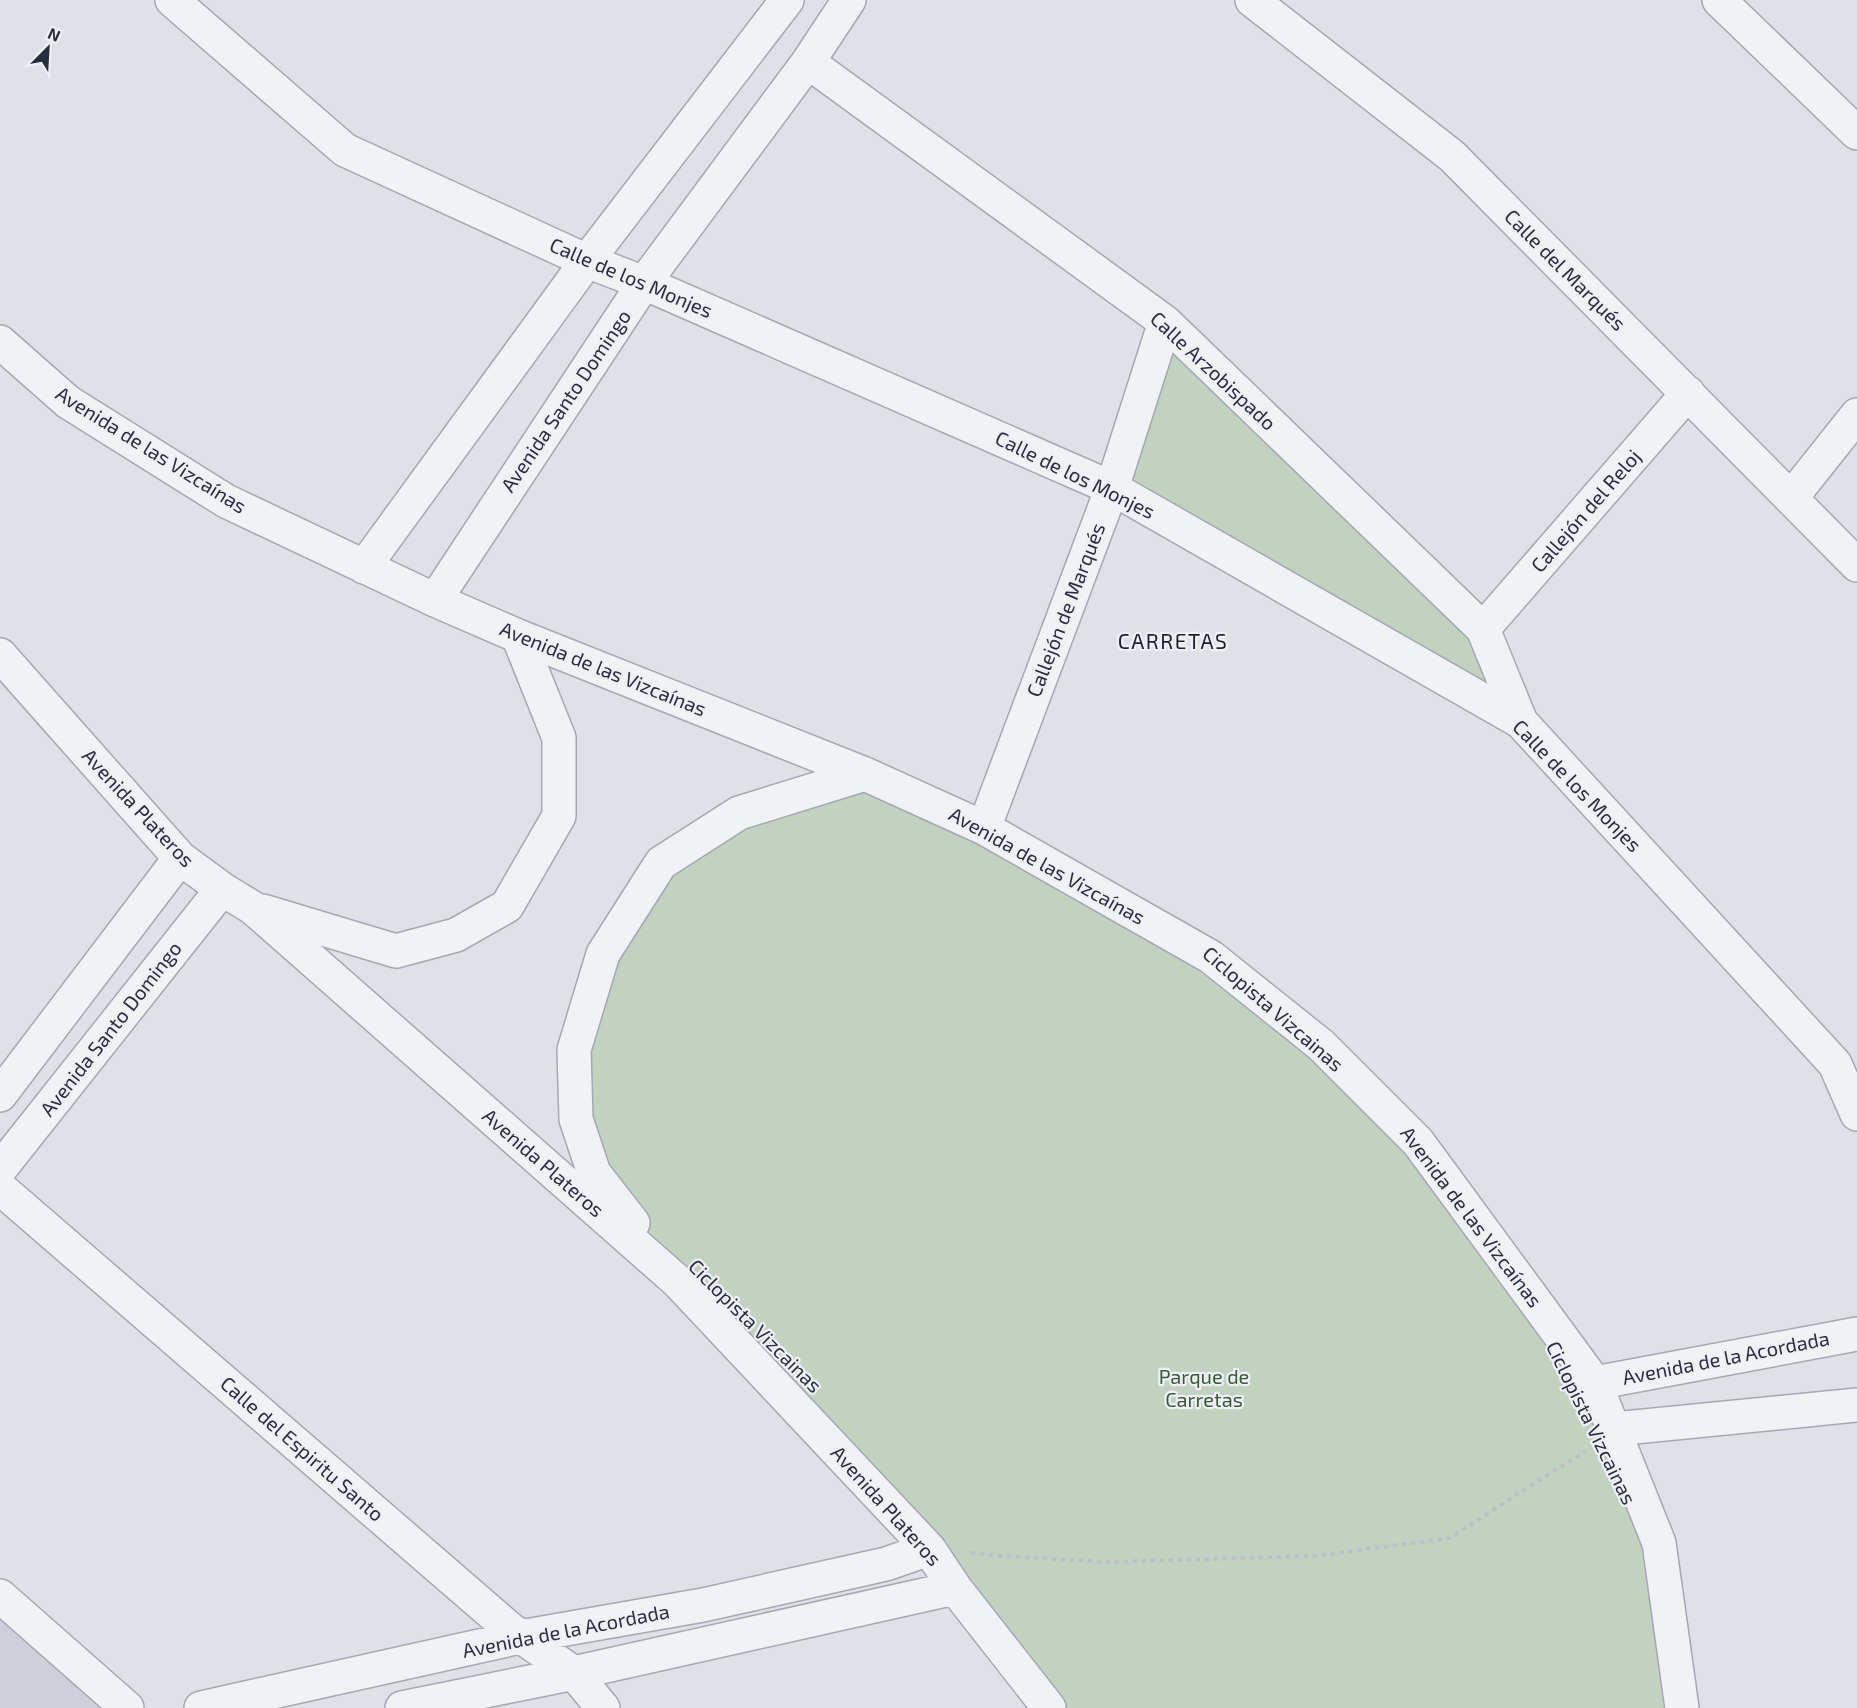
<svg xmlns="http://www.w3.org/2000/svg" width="1857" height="1708" font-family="'Exo 2',sans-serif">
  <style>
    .built { fill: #cdd0d9 }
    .green { fill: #c2d1c0 }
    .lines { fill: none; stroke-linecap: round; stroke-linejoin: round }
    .minor-casing { stroke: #a4a8b2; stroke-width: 36 }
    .path { stroke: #bdbfc6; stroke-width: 4; stroke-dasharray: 4.5 4.5; stroke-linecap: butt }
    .minor { stroke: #f1f2f6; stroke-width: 33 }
    .labels { text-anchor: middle; stroke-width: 4.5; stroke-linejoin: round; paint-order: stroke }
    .street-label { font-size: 20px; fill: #282e3e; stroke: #eef0f5 }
    .park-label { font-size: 20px; fill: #395936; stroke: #eef0f5 }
    .neighbourhood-label { font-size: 21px; letter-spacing: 1.5px; fill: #1b1f2f; stroke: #eef0f5 }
  </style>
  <rect width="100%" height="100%" fill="#dfe1e8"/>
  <path class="built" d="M0,1596L127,1708H0Z"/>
  <path class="green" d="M1165,322L1483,629L1521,722L1112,488Z
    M865,774L1211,957L1418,1142L1595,1383L1659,1543L1682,1708H1049L799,1410L594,1173L574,1050L661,863Z"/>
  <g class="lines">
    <defs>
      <path id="minor" d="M172,0L345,150L587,261L644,283L1112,488L1521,722L1835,1064L1857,1114
        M1252,0L1452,156L1857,565
        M1719,0L1857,133
        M808,62L1165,322L1483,629L1521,722
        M0,342L68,402L226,501L435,600L518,636L865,774L984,828L1211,957L1321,1045L1418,1142L1595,1383L1659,1543L1682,1708
        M1791,498L1857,415
        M364,567L587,261L787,0
        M435,600L644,283L808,62L849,0
        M1483,629L1688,393
        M0,655L180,858L222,889L253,908L677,1281L929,1549L955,1588L1049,1708
        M984,828L1112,488L1165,322
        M263,911L396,951L456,935L507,906L559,816V738L518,636
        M0,1095L180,858
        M0,1169L222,889
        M0,1188L510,1629L574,1673L603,1708
        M633,1223L594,1173L576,1119L574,1050L603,954L661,863L739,813L865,774
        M1595,1383L1857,1334
        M1614,1429L1857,1405
        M0,1596L127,1708
        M201,1708L520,1637L703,1605L886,1564L929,1549
        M402,1708L574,1673L955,1588"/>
    </defs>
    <use href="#minor" class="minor-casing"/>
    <path class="path" d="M971,1553L1002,1556L1107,1562L1314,1556L1450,1538L1536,1482L1585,1452"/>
    <use href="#minor" class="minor"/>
  </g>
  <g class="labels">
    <g class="street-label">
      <text transform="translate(1565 270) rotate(45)" y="7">Calle del Marqués</text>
      <text transform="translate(631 278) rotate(23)" y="7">Calle de los Monjes</text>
      <text transform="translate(1213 371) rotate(43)" y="7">Calle Arzobispado</text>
      <text transform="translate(566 401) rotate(-56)" y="7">Avenida Santo Domingo</text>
      <text transform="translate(151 450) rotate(32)" y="7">Avenida de las Vizcaínas</text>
      <text transform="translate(1075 475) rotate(26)" y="7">Calle de los Monjes</text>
      <text transform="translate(1586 511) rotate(-49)" y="7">Callejón del Reloj</text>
      <text transform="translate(1066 610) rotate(-69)" y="7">Callejón de Marqués</text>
      <text transform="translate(603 669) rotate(22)" y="7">Avenida de las Vizcaínas</text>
      <text transform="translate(1577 786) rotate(46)" y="7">Calle de los Monjes</text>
      <text transform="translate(138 808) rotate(47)" y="7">Avenida Plateros</text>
      <text transform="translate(1047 866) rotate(29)" y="7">Avenida de las Vizcaínas</text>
      <text transform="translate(1273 1009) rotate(41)" y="7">Ciclopista Vizcainas</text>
      <text transform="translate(111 1029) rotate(-52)" y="7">Avenida Santo Domingo</text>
      <text transform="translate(543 1163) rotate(41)" y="7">Avenida Plateros</text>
      <text transform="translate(1471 1217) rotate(53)" y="7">Avenida de las Vizcaínas</text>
      <text transform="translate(755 1326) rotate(45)" y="7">Ciclopista Vizcainas</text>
      <text transform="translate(1726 1358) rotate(-11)" y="7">Avenida de la Acordada</text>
      <text transform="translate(1591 1423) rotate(64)" y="7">Ciclopista Vizcainas</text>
      <text transform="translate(302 1449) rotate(41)" y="7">Calle del Espiritu Santo</text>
      <text transform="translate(886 1506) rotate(48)" y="7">Avenida Plateros</text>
      <text transform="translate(566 1631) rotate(-11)" y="7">Avenida de la Acordada</text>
    </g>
    <g class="park-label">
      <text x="1204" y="1384">Parque de<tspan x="1204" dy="23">Carretas</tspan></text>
    </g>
    <g class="neighbourhood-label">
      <text x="1173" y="649">CARRETAS</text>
    </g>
  </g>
  <g transform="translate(48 48) rotate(24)" stroke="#eef0f5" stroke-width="4.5" paint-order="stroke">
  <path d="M0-4.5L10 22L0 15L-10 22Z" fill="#282e3e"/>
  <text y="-9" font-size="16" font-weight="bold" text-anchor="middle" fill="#282e3e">N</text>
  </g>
</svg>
